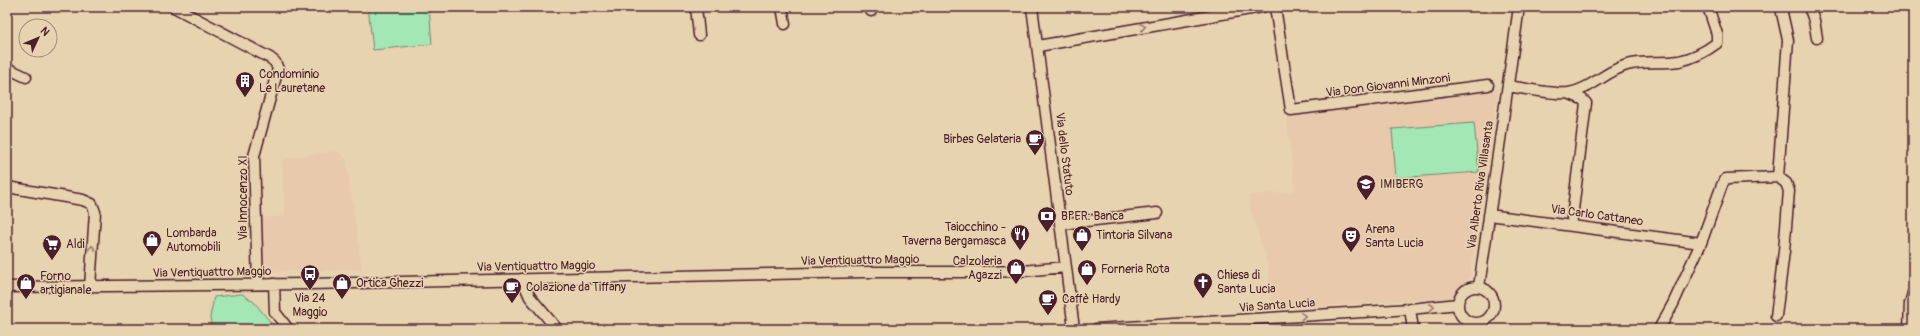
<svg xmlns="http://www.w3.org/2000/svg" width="1920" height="336" font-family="Pangolin,sans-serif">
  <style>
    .built { fill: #e8c9ac }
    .green { fill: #a3e8b4; stroke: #768470 }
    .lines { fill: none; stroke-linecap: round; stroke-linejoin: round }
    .minor-casing { stroke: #4a1f2b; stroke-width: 13 }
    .minor { stroke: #e8d3b1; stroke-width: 10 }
    .oneway { stroke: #99796e }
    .labels { text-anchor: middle; stroke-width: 3; stroke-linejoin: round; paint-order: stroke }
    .poi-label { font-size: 12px; fill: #4a1f2b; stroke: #e8d3b1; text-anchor: start }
    .street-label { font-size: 12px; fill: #4a1f2b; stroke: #e8d3b1 }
  </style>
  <rect width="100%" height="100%" fill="#e8d3b1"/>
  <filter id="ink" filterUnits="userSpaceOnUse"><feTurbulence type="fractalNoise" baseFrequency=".025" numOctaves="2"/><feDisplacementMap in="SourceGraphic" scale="8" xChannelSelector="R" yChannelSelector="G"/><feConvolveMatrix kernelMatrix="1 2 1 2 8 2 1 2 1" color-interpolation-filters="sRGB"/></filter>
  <g filter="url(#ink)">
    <path class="built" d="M1499,88L1470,277L1450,298L1271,309L1268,267L1250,207L1249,195L1295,191L1286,113Z
      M337,151L346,158L362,269L262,272L259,218L285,216L282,159Z"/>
    <path class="green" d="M368,7H429L432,44L373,50Z
      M1474,123L1479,172L1396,178L1392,129Z
      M242,294L254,302L276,329H212L210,317L214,297Z"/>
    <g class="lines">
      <defs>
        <path id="minor" d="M174,7L270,58L275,62L278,69L254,156L258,284
          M696,7L699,35
          M782,7L785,24
          M870,7L871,11
          M1032,7L1074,329
          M1275,7L1291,110L1488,85
          M1808,7C1815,16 1815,28 1817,38
          M1038,46L1262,7
          M7,68L26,77
          M1508,86C1521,88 1557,95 1569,93C1591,89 1606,71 1627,65C1644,60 1661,64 1679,61C1694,58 1705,52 1717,43V34L1708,7
          M1568,93L1582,99L1586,103L1572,218
          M1778,177L1788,40L1782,13L1783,7
          M7,187L83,200L92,204L95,212L90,287
          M1489,215L1701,243L1722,185L1726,179L1778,177L1786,183L1789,191L1784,251L1776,316
          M1060,224L1157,213
          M522,279L530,297L557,329
          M274,284L275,312L288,329
          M1458 305a18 18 0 1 1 36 0a18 18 0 1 1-36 0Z
          M7,287L310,284L865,272H981L1022,271L1066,267
          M1479,287L1519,7
          M1410,309L1413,329
          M1096,329L1410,309L1458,304
          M1659,329L1673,304L1701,243
          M1909,329L1910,303L1913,293"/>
      </defs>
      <use href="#minor" class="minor-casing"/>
      <use href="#minor" class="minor"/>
    </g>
    <defs><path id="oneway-chevron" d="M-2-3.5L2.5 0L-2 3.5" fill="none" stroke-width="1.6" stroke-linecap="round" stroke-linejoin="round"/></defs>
    <g class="oneway">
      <use href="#oneway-chevron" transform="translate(1143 27) rotate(-10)"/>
      <use href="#oneway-chevron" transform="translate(92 248) rotate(-86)"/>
      <use href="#oneway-chevron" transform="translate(1432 307) rotate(-6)"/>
      <use href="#oneway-chevron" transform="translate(1303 316) rotate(-4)"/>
    </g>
  </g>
  <defs>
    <symbol id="building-pin" viewBox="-11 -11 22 30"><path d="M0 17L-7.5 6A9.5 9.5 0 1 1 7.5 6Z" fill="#4a1f2b" stroke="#e8d3b1"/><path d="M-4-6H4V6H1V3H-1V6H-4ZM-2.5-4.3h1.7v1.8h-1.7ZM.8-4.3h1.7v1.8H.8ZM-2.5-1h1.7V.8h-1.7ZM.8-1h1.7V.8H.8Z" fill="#fff"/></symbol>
    <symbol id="cafe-pin" viewBox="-11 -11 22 30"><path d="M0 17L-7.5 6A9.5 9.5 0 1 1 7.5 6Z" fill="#4a1f2b" stroke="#e8d3b1"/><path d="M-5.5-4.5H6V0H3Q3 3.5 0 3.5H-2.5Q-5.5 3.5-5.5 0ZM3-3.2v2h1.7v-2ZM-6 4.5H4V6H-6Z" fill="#fff"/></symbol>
    <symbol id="school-pin" viewBox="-11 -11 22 30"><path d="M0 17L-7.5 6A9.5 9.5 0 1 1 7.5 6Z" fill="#4a1f2b" stroke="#e8d3b1"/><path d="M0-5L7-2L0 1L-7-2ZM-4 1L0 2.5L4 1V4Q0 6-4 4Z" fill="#fff"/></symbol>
    <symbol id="bank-pin" viewBox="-11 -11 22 30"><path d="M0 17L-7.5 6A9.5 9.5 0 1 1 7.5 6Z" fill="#4a1f2b" stroke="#e8d3b1"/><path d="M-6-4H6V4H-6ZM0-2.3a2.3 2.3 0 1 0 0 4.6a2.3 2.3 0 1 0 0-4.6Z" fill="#fff"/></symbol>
    <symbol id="restaurant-pin" viewBox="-11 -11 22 30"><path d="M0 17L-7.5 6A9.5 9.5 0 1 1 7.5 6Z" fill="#4a1f2b" stroke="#e8d3b1"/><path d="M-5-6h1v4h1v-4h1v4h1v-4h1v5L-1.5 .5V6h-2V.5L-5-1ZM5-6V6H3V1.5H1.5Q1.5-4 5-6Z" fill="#fff"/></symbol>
    <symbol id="shop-pin" viewBox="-11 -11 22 30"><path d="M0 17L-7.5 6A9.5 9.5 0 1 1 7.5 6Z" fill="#4a1f2b" stroke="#e8d3b1"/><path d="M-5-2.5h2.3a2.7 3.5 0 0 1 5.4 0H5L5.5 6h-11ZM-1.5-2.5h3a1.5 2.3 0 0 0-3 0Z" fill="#fff"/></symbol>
    <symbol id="theatre-pin" viewBox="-11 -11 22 30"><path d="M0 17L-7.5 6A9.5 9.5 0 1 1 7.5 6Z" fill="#4a1f2b" stroke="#e8d3b1"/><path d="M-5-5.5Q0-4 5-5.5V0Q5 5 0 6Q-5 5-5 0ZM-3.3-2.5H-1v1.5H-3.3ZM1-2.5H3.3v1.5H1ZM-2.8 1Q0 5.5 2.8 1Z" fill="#fff"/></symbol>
    <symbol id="supermarket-pin" viewBox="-11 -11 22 30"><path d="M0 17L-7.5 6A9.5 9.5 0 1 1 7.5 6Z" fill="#4a1f2b" stroke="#e8d3b1"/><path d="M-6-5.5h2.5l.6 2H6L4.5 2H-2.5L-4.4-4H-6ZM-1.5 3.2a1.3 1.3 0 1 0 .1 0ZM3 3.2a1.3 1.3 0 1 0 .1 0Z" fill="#fff"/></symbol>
    <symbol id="bus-pin" viewBox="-11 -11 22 30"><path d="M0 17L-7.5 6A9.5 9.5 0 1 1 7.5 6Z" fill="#4a1f2b" stroke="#e8d3b1"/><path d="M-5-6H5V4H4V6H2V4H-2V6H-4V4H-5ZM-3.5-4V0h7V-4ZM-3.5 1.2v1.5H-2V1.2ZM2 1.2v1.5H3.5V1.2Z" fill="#fff"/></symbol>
    <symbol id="church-pin" viewBox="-11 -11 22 30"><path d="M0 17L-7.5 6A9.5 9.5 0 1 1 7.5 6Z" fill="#4a1f2b" stroke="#e8d3b1"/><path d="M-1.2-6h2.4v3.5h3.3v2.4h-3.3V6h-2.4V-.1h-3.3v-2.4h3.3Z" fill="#fff"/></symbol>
  </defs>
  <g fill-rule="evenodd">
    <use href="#building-pin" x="234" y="70" width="22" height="30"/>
    <use href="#cafe-pin" x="1024" y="128" width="22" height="30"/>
    <use href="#school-pin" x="1355" y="173" width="22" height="30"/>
    <use href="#bank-pin" x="1036" y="205" width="22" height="30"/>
    <use href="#restaurant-pin" x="1009" y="223" width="22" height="30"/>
    <use href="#shop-pin" x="1071" y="224" width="22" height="30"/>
    <use href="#theatre-pin" x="1340" y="225" width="22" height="30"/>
    <use href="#shop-pin" x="141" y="229" width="22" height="30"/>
    <use href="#supermarket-pin" x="41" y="233" width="22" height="30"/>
    <use href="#shop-pin" x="1005" y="257" width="22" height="30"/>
    <use href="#shop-pin" x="1076" y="258" width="22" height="30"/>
    <use href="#bus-pin" x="299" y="263" width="22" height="30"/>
    <use href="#church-pin" x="1192" y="271" width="22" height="30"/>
    <use href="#shop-pin" x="15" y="272" width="22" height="30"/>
    <use href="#shop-pin" x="331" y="272" width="22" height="30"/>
    <use href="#cafe-pin" x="501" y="276" width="22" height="30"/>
    <use href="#cafe-pin" x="1037" y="288" width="22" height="30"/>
  </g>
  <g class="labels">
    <g class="poi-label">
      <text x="259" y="78">Condominio<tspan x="259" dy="14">Le Lauretane</tspan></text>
      <text x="1021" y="143" text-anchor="end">Birbes Gelateria</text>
      <text x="1380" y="188">IMIBERG</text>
      <text x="1061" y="220">BPER: Banca</text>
      <text x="1006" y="231" text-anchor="end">Taiocchino -<tspan x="1006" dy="14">Taverna Bergamasca</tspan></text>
      <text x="1365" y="233">Arena<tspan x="1365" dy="14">Santa Lucia</tspan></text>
      <text x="166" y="237">Lombarda<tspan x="166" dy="14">Automobili</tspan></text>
      <text x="1096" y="239">Tintoria Silvana</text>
      <text x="66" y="248">Aldi</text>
      <text x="1002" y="265" text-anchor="end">Calzoleria<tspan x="1002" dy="14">Agazzi</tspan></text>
      <text x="1101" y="273">Forneria Rota</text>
      <text x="1217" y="279">Chiesa di<tspan x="1217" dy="14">Santa Lucia</tspan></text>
      <text x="40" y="280">Forno<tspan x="40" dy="14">artigianale</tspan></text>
      <text x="356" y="287">Ortica Ghezzi</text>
      <text x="526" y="291">Colazione da Tiffany</text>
      <text x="310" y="302" text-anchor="middle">Via 24<tspan x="310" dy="14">Maggio</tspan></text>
      <text x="1062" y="303">Caffè Hardy</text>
    </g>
    <g class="street-label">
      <text transform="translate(1388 85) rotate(-7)" y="4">Via Don Giovanni Minzoni</text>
      <text transform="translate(1065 154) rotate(83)" y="4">Via dello Statuto</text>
      <text transform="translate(1480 185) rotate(-82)" y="4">Via Alberto Riva Villasanta</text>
      <text transform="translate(243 198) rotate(-90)" y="4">Via Innocenzo XI</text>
      <text transform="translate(1597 215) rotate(8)" y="4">Via Carlo Cattaneo</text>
      <text transform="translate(860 260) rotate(-1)" y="4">Via Ventiquattro Maggio</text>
      <text transform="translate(536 266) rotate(-1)" y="4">Via Ventiquattro Maggio</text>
      <text transform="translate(212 272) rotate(-1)" y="4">Via Ventiquattro Maggio</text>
      <text transform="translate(1277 305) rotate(-4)" y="4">Via Santa Lucia</text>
    </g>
  </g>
  <rect width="1920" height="336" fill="none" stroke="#e8d3b1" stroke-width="24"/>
  <rect x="12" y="12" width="1896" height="312" fill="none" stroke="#4a1f2b" stroke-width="1.5" filter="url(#ink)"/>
  <g transform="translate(38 38) rotate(46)"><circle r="19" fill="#e8d3b1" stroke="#a98b7b"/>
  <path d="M0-3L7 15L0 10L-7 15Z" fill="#4a1f2b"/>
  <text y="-6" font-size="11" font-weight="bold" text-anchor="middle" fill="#4a1f2b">N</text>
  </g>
</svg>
